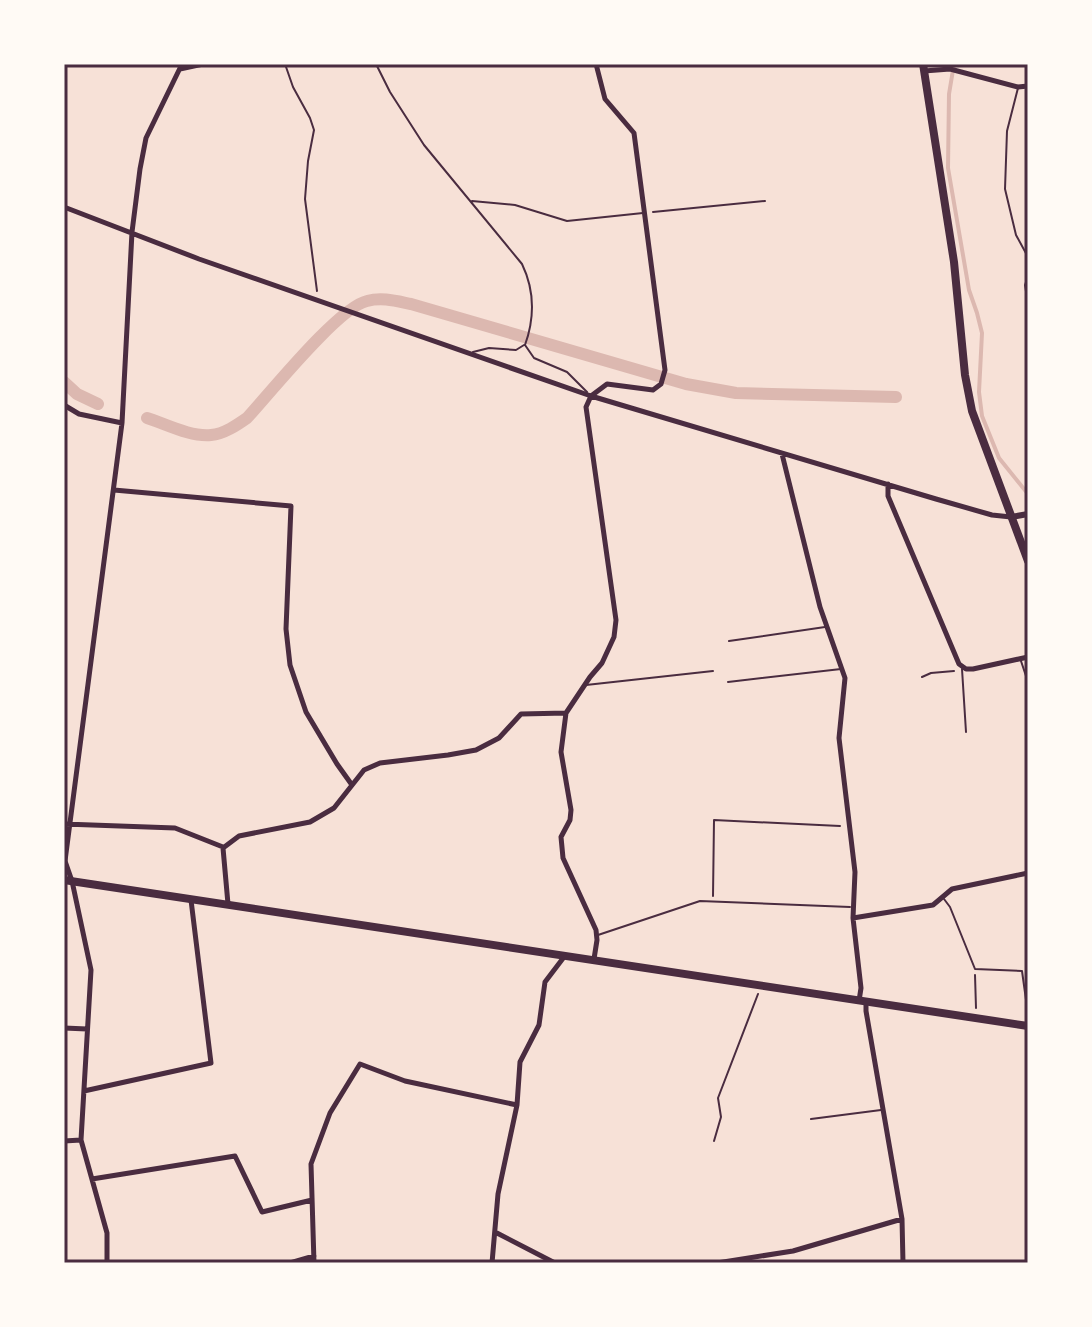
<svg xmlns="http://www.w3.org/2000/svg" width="1092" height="1327" font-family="Barlow,sans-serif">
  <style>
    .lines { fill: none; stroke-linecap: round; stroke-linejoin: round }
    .stream { stroke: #dcb8b0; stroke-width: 4 }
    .canal { stroke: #dcb8b0; stroke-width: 12 }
    .path { stroke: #4a2c40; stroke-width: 2 }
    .service { stroke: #4a2c40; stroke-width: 2 }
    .minor { stroke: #4a2c40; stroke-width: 5 }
    .tertiary { stroke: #4a2c40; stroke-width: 6 }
    .primary { stroke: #4a2c40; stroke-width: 8 }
    .neatline { fill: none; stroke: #4a2c40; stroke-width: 3 }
  </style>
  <rect width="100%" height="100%" fill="#f7e1d7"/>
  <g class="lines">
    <path class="stream" d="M954,64L949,94L948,168L969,290L977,313L982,333L979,392L982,416L999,458L1028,494"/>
    <path class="canal" d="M64,382L77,394L98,404
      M147,418C166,424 190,437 211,435C224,434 237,425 247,418C270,393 339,307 367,301C382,297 396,301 411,304L686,384L736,393L896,397"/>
    <path class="path" d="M285,64L293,87L310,118L314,130L308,161L305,199L317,291
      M653,212L765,201
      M922,677L931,673L954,671
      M713,896L714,820L840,826
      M975,975L976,1008
      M714,1141L721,1117L718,1098L758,994"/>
    <path class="service" d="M376,64L390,92L424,145L522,264C535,291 535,317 525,345L534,358L567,372L587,392
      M1018,88L1007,131L1005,189L1016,235L1028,257
      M472,201L515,205L567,221L643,213
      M1028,276L1025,285L1028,304
      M473,352L489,348L516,350L524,345
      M729,641L825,627
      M1021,661L1028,682
      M962,669L966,732
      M728,682L841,669
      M586,685L713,671
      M944,899L950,907L975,969L1022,971L1028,1014L1027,1024
      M598,935L700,901L850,907
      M811,1119L881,1110"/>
    <path class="minor" d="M180,69L203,64
      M924,71L950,69L1018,87L1028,86
      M64,207L199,259L591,396L936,499L992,515L1011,517
      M64,405L79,414L122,423
      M782,454L820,607L845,678L839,738L855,872L853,918L861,988L859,1001
      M888,484V496L959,664L966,669H973L1028,657
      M114,490L291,506L286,629L290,665L306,712L337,764L352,785
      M64,824L175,828L223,847
      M228,904L223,848L239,836L310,822L334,808L364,770L380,763L448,755L476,750L499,738L521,714L566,713
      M853,918L933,905L952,889L1028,873
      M594,959L597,940L596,930L563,858L561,837L570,820L571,810L561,752L566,713L590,677L602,663L614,637L616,620L586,407L591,396L607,384L653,390L661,384L665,370L634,133L605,99L596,64
      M866,1002V1011L902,1219L903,1263
      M64,1028L87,1029
      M84,1091L211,1063L191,900
      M64,1141L81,1140
      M92,1179L235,1156L262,1212L312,1200
      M495,1232L555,1263
      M107,1263V1233L81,1140L91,970L72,881L65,861L122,423L132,232L140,169L146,138L182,64
      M290,1263L314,1256
      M314,1263L311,1164L330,1113L360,1064L405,1081L517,1105
      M492,1263L498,1194L517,1105L520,1062L539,1025L545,982L564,957
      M717,1263L793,1251L902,1219"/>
    <path class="tertiary" d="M1011,517L1028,514"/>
    <path class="primary" d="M923,64L954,262L965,375L972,411L1028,561
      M64,880L1028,1026"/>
  </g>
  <rect width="1092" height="1327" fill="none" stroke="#fffaf5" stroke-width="132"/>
  <rect x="66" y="66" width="960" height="1195" class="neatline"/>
</svg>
